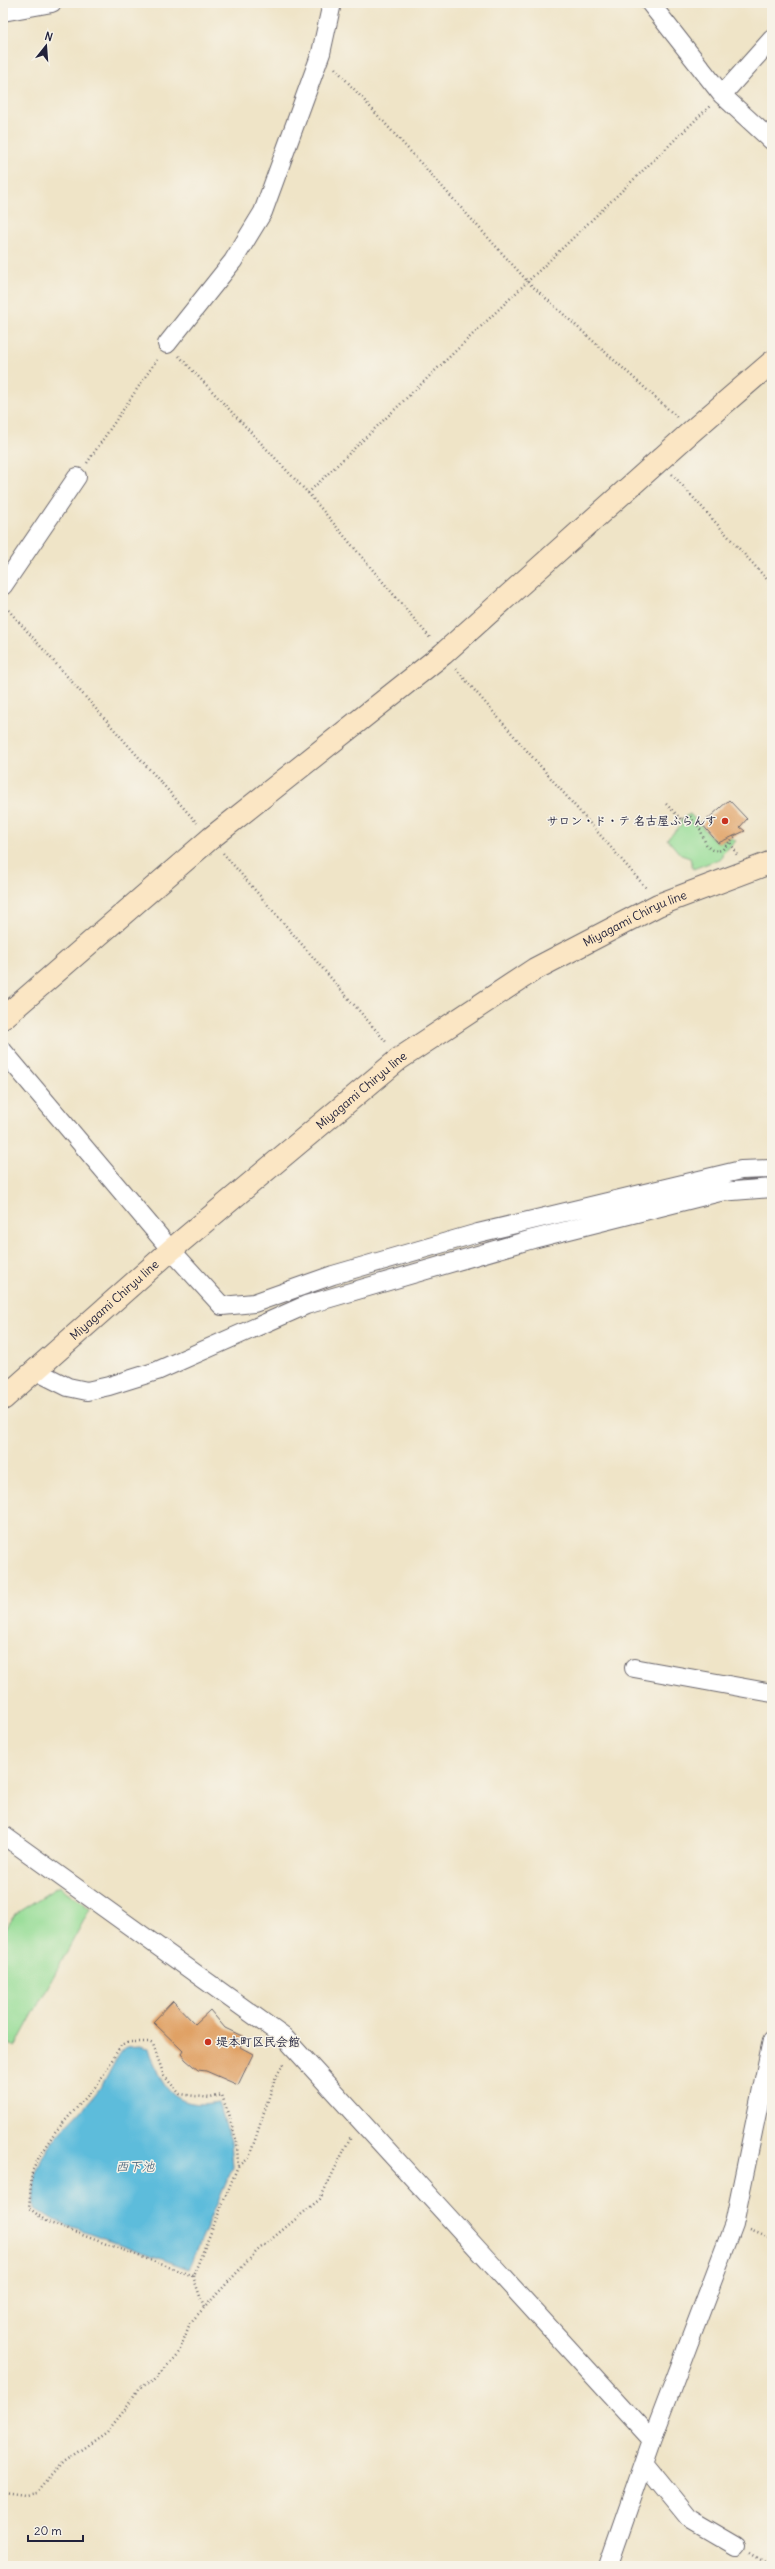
<svg xmlns="http://www.w3.org/2000/svg" width="775" height="2569" font-family="Delius,'Klee One',sans-serif">
  <style>
    .green { fill: #96dd96; stroke: #5c8068 }
    .water { fill: #5dbcdb; stroke: #406f8b }
    .building { fill: #e0a165 }
    .lines { fill: none; stroke-linecap: round; stroke-linejoin: round }
    .street-casing { stroke: #6a666c; stroke-width: 20 }
    .secondary-casing { stroke: #6a666c; stroke-width: 24 }
    .path { stroke: #6a666c; stroke-width: 2.5; stroke-dasharray: 1 3; stroke-linecap: butt }
    .street { stroke: #fff; stroke-width: 18 }
    .secondary { stroke: #fbe6c4; stroke-width: 22 }
    .poi-dot { fill: #c8321e; stroke: #f7f3e8; stroke-width: 1.5 }
    .labels { text-anchor: middle; stroke-width: 3; stroke-linejoin: round; paint-order: stroke }
    .poi-label { font-size: 12px; font-weight: bold; fill: #22223b; stroke: #f7f3e8; text-anchor: end }
    .street-label { font-size: 12px; fill: #22223b; stroke: #f7f3e8 }
    .water-label { font-size: 13px; font-style: italic; fill: #375873; stroke: #f7f3e8 }
  </style>
  <rect width="100%" height="100%" fill="#f7f3e8"/>
  <filter id="ink" filterUnits="userSpaceOnUse"><feTurbulence type="fractalNoise" baseFrequency=".025" numOctaves="2"/><feDisplacementMap in="SourceGraphic" scale="8" xChannelSelector="R" yChannelSelector="G"/><feConvolveMatrix kernelMatrix="1 2 1 2 8 2 1 2 1" color-interpolation-filters="sRGB"/></filter>
  <filter id="wash" filterUnits="userSpaceOnUse"><feTurbulence type="fractalNoise" baseFrequency=".012" numOctaves="4" result="noise"/><feDisplacementMap in="SourceGraphic" scale="16" xChannelSelector="R" yChannelSelector="G"/><feGaussianBlur stdDeviation="0.9" result="paint"/><feColorMatrix in="noise" values="0 0 0 0 0 0 0 0 0 0 0 0 0 0 0 0 0 1.4 0 .05"/><feComposite in="paint" operator="in"/></filter>
  <g filter="url(#wash)">
    <rect width="100%" height="100%" fill="#efe4c7"/>
    <path class="green" d="M690,814L717,843L732,838L736,841L722,854V858L693,869L690,858L681,855L667,839L682,825L680,820Z
      M59,1886L90,1909L15,2047L3,2041V1934L15,1914Z"/>
    <path class="water" d="M139,2046L149,2048C160,2086 174,2111 218,2102L231,2141L233,2167L189,2269L54,2220L34,2208C30,2142 70,2131 102,2085C111,2072 115,2057 126,2047Z"/>
    <g id="blocks">
      <path class="building" d="M729,800L747,819L740,827L745,831L718,843L702,824Z
        M173,2001L195,2024L210,2010L225,2028L244,2037L240,2047L253,2054L238,2085L206,2071L198,2070L186,2060L181,2054L183,2051L153,2022Z"/>
    </g>
  </g>
  <g filter="url(#ink)">
    <use href="#blocks" fill-opacity="0" stroke="#6a666c" stroke-width="1"/>
    <g class="lines">
      <defs>
        <path id="street" d="M650,3L722,95L772,141
          M3,12L52,3
          M722,95L772,39
          M167,344L233,261L263,212L321,53L332,3
          M3,586L77,477
          M3,1051L171,1250L222,1306L254,1303L333,1275L478,1233L741,1170L772,1169
          M36,1371L68,1387L87,1391L109,1386L157,1371L306,1305L533,1239L720,1192L772,1188
          M634,1668L772,1693
          M3,1835L284,2037L652,2440
          M644,2463L688,2517L736,2545
          M608,2566L652,2440L734,2224L772,2040"/>
        <g id="secondary">
          <path d="M3,1018L211,838L443,654L692,431L772,362"/>
          <path id="s1" d="M3,1399L171,1250L399,1059L535,969L658,905L772,862"/>
        </g>
      </defs>
      <use href="#street" class="street-casing"/>
      <use href="#secondary" class="secondary-casing"/>
      <path class="path" d="M335,68L529,283L678,418
        M179,356L308,493L431,639
        M87,463L158,358
        M672,474L772,585
        M308,493L710,106
        M3,604L197,823
        M456,669L647,889
        M666,804L682,820L690,816C693,821 697,824 700,829C705,839 705,854 722,850L737,834
        M731,843L737,855
        M223,853L387,1043
        M127,2042H149L153,2044L164,2076L180,2094L210,2098L222,2095L237,2142L238,2166L193,2276L47,2222L29,2208L32,2172L41,2153L55,2132L98,2084L121,2045Z
        M239,2166L249,2158L275,2079L284,2062
        M750,2230L772,2239
        M193,2276L204,2308
        M3,2492L25,2495L36,2493L63,2462L107,2432L127,2407L139,2387L154,2381L179,2352L190,2323L257,2251L320,2199L351,2136
        M750,2553L771,2566"/>
      <use href="#street" class="street"/>
      <use href="#secondary" class="secondary"/>
    </g>
  </g>
  <g class="poi-dot">
    <circle cx="725" cy="821" r="4"/>
    <circle cx="208" cy="2042" r="4"/>
  </g>
  <g class="labels">
    <g class="poi-label">
      <text x="717" y="825">サロン・ド・テ 名古屋ふらんす</text>
      <text x="216" y="2046" text-anchor="start">堤本町区民会館</text>
    </g>
    <g class="street-label">
      <text dy="4" stroke="none"><textPath href="#s1" startOffset="797">Miyagami Chiryu line</textPath></text>
      <text dy="4" stroke="none"><textPath href="#s1" startOffset="473">Miyagami Chiryu line</textPath></text>
      <text dy="4" stroke="none"><textPath href="#s1" startOffset="149">Miyagami Chiryu line</textPath></text>
    </g>
    <g class="water-label">
      <text x="135" y="2171">西下池</text>
    </g>
  </g>
  <rect width="775" height="2569" fill="none" stroke="#f7f3e8" stroke-width="16"/>
  <g transform="translate(46 46) rotate(17)" stroke="#f7f3e8" stroke-width="3" paint-order="stroke">
  <path d="M0-3L7 15L0 10L-7 15Z" fill="#22223b"/>
  <text y="-6" font-size="11" font-weight="bold" text-anchor="middle" fill="#22223b">N</text>
  </g>
  <path d="M28 2535v6h55v-6" fill="none" stroke="#22223b" stroke-width="2"/>
  <text x="34" y="2535" font-size="12" fill="#22223b" stroke="#f7f3e8" stroke-width="3" paint-order="stroke">20 m</text>
</svg>
